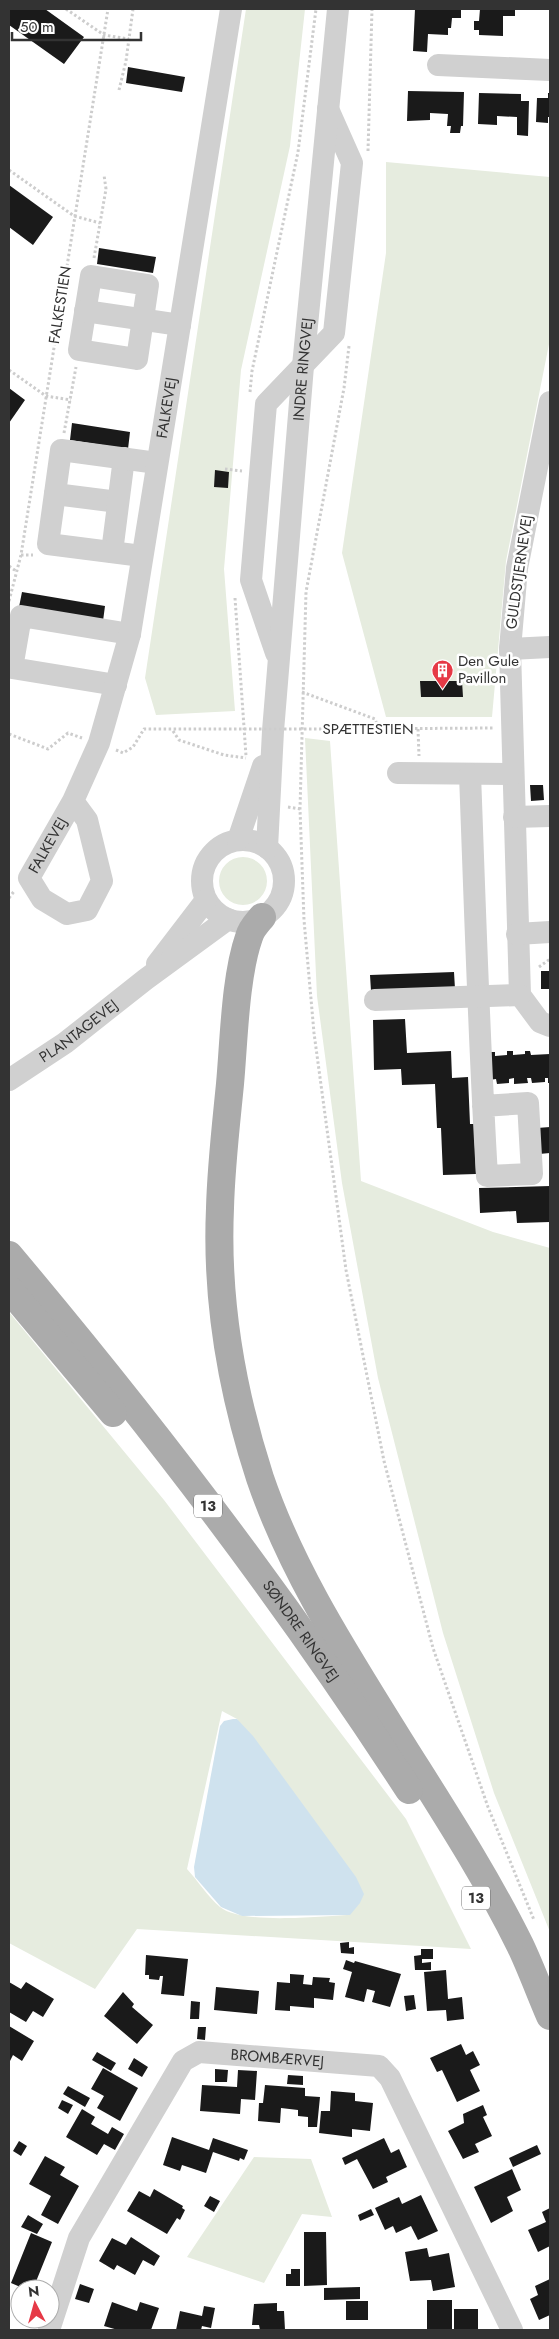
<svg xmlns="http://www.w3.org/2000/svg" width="559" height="2339" font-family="Jost,sans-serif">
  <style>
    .green { fill: #e6ecdf; fill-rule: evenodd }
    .water { fill: #cfe2ee }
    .building { fill: #1a1a1a }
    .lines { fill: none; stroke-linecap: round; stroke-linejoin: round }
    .path { stroke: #cdcdcd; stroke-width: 3; stroke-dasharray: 2.5 2.5; stroke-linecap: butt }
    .minor { stroke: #d0d0d0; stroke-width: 22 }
    .major { stroke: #ababab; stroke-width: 28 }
    .path-bridge { stroke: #cdcdcd; stroke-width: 3; stroke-dasharray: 2.5 2.5; stroke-linecap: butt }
    .labels { text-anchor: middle; stroke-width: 5; stroke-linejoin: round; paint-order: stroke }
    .shield { fill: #fff; stroke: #707070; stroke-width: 1 }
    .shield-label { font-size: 14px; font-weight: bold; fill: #333 }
    .street-label { font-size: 15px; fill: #333; stroke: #fff }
    .poi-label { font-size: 15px; fill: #333; stroke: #fff; text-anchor: start }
  </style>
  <rect width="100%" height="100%" fill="#fff"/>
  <path class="green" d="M246,9H305L290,146L241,370L224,569L235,711L156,715L145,678Z
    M386,162L550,177V339L506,561L492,717H386L342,553L386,253Z
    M305,738L330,741L361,1181L493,1232L550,1248V1932L494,1793L443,1633L378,1378L342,1183L317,996Z
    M219 881a24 24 0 1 1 48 0a24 24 0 1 1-48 0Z
    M9,1312L164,1500L406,1819L471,1949L137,1929L95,1989L9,1943ZM222,1711L237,1719L350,1915C320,1916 242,1925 220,1907C208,1897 198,1881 187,1869Z
    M254,2157L311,2159L332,2217L302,2214L264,2283L187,2257Z"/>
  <path class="water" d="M233,1719H237L253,1736L356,1877L364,1894L360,1903L350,1915L242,1916L221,1907L195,1877L194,1867L220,1726L224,1721Z"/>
  <path class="building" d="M9,9H45L84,37L64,64L9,25Z
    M415,9H461V18H452L451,28H448V35L428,34L427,52L413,51Z
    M480,9H515V16H503V36L479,35V30H474V21H479Z
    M128,67L185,77L182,92L126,83Z
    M408,91L464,92L463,126H461L460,133H450L451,126H447L448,114L430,113V120L407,121Z
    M479,93L521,94V101H529L528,136L517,135V117L497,116V125L478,124Z
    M548,93H550V117H548V123L536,122L537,98H548Z
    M9,185L53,217L33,245L9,227Z
    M99,248L156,257L153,273L97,264Z
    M9,388L25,400L9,423Z
    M72,423L130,432L128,449L70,440Z
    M215,470L229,472L228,488L214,487Z
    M22,592L105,606L103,621L19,607Z
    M420,681H462L463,697H421Z
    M530,785H543L544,800L531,801Z
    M541,971H550V989H541Z
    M454,972L455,989L371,991L370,975Z
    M405,1019L407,1053L451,1051L452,1078L468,1077L470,1124H474L476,1174L443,1175L441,1128H437L435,1084L402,1085L401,1069L374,1070L373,1020Z
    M507,1051H513V1055L525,1054V1051H530L531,1055L550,1054V1083H548V1078H545V1082L532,1083L531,1078H527L528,1083L514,1084V1078L509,1079V1083L497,1084L496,1079L489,1080V1052H495V1056L507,1055Z
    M550,1127V1153L539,1154L537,1128Z
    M550,1186V1222L517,1223L516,1211L480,1213L479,1188Z
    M349,1942V1948L354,1947V1954L341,1953L340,1943Z
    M421,1949H433V1959H422V1963L431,1962V1970H415L414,1956L421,1955Z
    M146,1955L188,1959L184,1996L161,1994L163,1976H160L159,1980L149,1979V1975H145Z
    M346,1960L354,1963L355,1961L401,1974L390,2007L372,2002L375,1991L367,1989L364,2002L345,1997L352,1972L343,1969Z
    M446,1970L448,1999L462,1997L464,2019L447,2021L446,2010L427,2011L424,1972Z
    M290,1974L304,1975L303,1984L312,1985L313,1977L330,1978L329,1982L335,1983L333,2000L314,1998V2008L290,2006V2011L275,2010L277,1982L290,1983Z
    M9,1982L21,1989L26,1982L54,1999L43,2017L33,2011L26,2022L9,2012Z
    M216,1987L259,1991L257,2014L214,2010Z
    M123,1992L134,2004L132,2007L153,2025L137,2044L104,2016Z
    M414,1995L416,2009L406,2011L404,1996Z
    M191,2001L200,2002L199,2019H190Z
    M9,2026L34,2041L22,2061L13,2055L9,2063Z
    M198,2027H206L205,2040L197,2039Z
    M461,2044L466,2055L473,2051L480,2065L470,2070L480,2091L457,2102L442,2070L437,2072L430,2058Z
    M97,2052L116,2063L111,2071L92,2060Z
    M134,2058L148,2067L142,2077L128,2069Z
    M103,2068L138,2088L120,2121L97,2108L104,2096L91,2089Z
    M215,2069L228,2070L227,2082H215Z
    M238,2070L257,2071L255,2100L241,2099L240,2114L200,2111L202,2085L237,2087Z
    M288,2075L303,2076V2085L287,2084Z
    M265,2085L305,2088V2096L320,2097L317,2127H308V2117L298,2116V2110L281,2108L280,2123L258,2121L259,2103H263Z
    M68,2086L90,2098L85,2107L63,2094Z
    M331,2091L355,2093V2101L373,2103L370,2131L352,2129V2137L319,2133L321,2111H330Z
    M62,2100L73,2105L68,2114L58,2108Z
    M483,2105L487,2115L483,2117L492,2136L475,2144L479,2152L463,2159L448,2131L464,2123L463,2114Z
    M82,2109L95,2117L91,2124L108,2134L112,2127L124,2134L115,2150L104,2144L97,2155L66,2137Z
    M172,2137L209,2150L213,2138L248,2150L244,2160L240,2158L239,2161L213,2152L206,2173L182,2165L180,2171L163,2165Z
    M384,2138L391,2153L399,2149L407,2167L386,2177L388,2182L373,2189L357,2159L345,2165L342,2158Z
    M19,2141L27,2146L21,2156L13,2151Z
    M537,2145L541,2154L513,2167L509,2158Z
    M45,2156L65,2167L60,2175L79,2186L58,2224L41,2215L51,2196L29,2184Z
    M512,2169L521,2190L507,2197L513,2211L491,2223L474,2187Z
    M154,2189L183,2206L182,2208L185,2210L180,2220L177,2218L167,2234L127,2211L139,2191L150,2197Z
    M421,2195L438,2231L418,2240L411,2226L396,2233L393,2226L385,2230L375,2208L399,2197L402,2204Z
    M210,2196L220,2201L214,2212L204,2206Z
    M550,2208V2246L538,2252L528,2230L546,2222L542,2212Z
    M371,2209L374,2215L360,2221L358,2215Z
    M28,2215L43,2224L37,2234L21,2227Z
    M304,2232H326L327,2285L304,2286Z
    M31,2233L52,2242L33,2289H25L11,2283Z
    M131,2237L160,2256L154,2266L143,2260L135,2275L117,2265L114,2270L99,2261L112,2238L126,2245Z
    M427,2248L429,2257L449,2253L455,2287L433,2291L431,2280L410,2281L405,2252Z
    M291,2269H300V2286H286V2274H291Z
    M550,2279V2315L539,2320L530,2299L538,2295L535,2286Z
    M80,2284L94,2289L89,2303L75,2299Z
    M360,2287V2299L324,2300V2288Z
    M427,2300H452V2330H427Z
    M346,2301H368V2320H346Z
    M112,2302L137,2311L140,2302L159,2308L151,2330H118L104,2326Z
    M277,2303V2311H284L285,2330H260L259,2325H252L254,2304Z
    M204,2306L215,2308L211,2328L202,2326L201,2330H176L180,2311L202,2316Z
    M454,2309H478V2330H454Z"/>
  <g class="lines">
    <path class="path" d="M66,9L104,35L129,39
      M119,90L126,61L133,9
      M368,151L372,9
      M9,170L74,216L100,223
      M94,258L106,189L104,175
      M349,346L344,388L306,592L300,809L304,920L314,1033L346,1270L384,1461L433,1648L488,1807L534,1920
      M9,370L46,396L71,400
      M250,392L252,371L298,152L316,9
      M64,433L76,367
      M225,469L242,471
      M21,555H33
      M9,566L16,571
      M235,598L246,756
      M9,601L21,555L108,9
      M302,692L375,719L379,730
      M340,729L494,728
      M418,729L419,756
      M173,731L179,740L224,755L246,758
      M9,734L48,749L68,733L82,738
      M116,750L123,753L133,747L144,729H224
      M288,807L300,809
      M9,898L15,890
      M539,967L550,959"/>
    <g class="minor">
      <path d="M438,65L550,70"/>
      <path d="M91,276L148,285L137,359L79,350Z"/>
      <path d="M85,311L180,325"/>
      <path d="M550,402L517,568L510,649L520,995L540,1022L550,1026"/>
      <path d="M55,494L118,502"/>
      <path d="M112,552L124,458"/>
      <path d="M142,556L48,544L61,450L157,463"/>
      <path d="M510,649L550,647"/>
      <path d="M276,653L251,580L266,404L334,333L352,163L328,109"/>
      <path d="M116,685L12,668L21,616L130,634"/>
      <path d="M398,773L512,774"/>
      <path d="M470,774C475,908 479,1042 487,1176L532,1174L528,1103L483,1106"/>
      <path id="s1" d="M73,801L87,820L102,881L87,910L67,914L42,899L29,878L73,801L99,743L130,634L231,9"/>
      <path d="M514,817L550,816"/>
      <circle cx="243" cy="881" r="41"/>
      <path d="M238,840L263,766"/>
      <path id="s2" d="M267,848L273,731L303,366L338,9"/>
      <path d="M517,934L550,932"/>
      <path d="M157,964L206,900"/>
      <path d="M375,1000L520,995"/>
      <path id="s3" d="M9,1080L65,1043L146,979L228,919"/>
      <path id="s4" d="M49,2330L79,2238L183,2061L199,2052L379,2066L390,2078L512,2330"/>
    </g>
    <g class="major">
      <path d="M262,917C257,923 251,929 249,937C235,977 234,1040 230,1084C226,1125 221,1167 220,1208C216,1298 232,1392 260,1478C292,1572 347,1656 399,1740C441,1807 485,1874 520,1945C531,1968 540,1993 550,2016"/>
      <path id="s5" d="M9,1255C152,1425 288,1603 409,1790"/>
      <path d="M9,1289L113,1413"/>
    </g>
    <path class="path-bridge" d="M224,729H340"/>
  </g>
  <defs>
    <symbol id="building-pin" viewBox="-11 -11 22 30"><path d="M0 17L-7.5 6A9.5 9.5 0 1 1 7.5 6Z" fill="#e63946" stroke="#fff"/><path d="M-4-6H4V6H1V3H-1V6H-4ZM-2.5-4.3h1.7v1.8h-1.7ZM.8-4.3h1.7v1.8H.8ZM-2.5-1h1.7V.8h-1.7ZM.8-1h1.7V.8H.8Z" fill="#fff"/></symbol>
  </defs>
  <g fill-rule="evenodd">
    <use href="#building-pin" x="430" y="658" width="25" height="34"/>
  </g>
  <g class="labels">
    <g class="shield">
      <rect x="194" y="1494.5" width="28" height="23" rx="4"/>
      <rect x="462" y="1886.5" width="28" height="23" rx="4"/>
    </g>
    <g class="shield-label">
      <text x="208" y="1511">13</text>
      <text x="476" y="1903">13</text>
    </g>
    <g class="street-label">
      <text transform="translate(60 305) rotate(-81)" y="5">FALKESTIEN</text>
      <text dy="5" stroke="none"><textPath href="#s2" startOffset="480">INDRE RINGVEJ</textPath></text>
      <text dy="5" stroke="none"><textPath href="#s1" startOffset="688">FALKEVEJ</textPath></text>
      <text transform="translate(519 572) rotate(-82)" y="5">GULDSTJERNEVEJ</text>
      <text x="368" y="734">SPÆTTESTIEN</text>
      <text dy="5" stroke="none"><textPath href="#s1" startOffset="231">FALKEVEJ</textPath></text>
      <text dy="5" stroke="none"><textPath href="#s3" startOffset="85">PLANTAGEVEJ</textPath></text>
      <text dy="5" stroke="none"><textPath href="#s5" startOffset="476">SØNDRE RINGVEJ</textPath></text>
      <text dy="5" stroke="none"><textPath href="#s4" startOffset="399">BROMBÆRVEJ</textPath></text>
    </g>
    <g class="poi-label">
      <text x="458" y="666">Den Gule<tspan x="458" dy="17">Pavillon</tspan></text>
    </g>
  </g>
  <rect width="559" height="2339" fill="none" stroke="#333333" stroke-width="20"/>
  <g transform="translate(35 2304) rotate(354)"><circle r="24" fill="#ffffff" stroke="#adadad"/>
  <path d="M0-4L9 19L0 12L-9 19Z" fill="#e63946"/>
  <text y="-8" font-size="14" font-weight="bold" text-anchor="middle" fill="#333333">N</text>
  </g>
  <path d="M12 32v8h129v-8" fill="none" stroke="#333333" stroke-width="2.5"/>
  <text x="20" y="32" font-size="15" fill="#333333" stroke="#ffffff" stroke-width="4" paint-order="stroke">50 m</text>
</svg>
